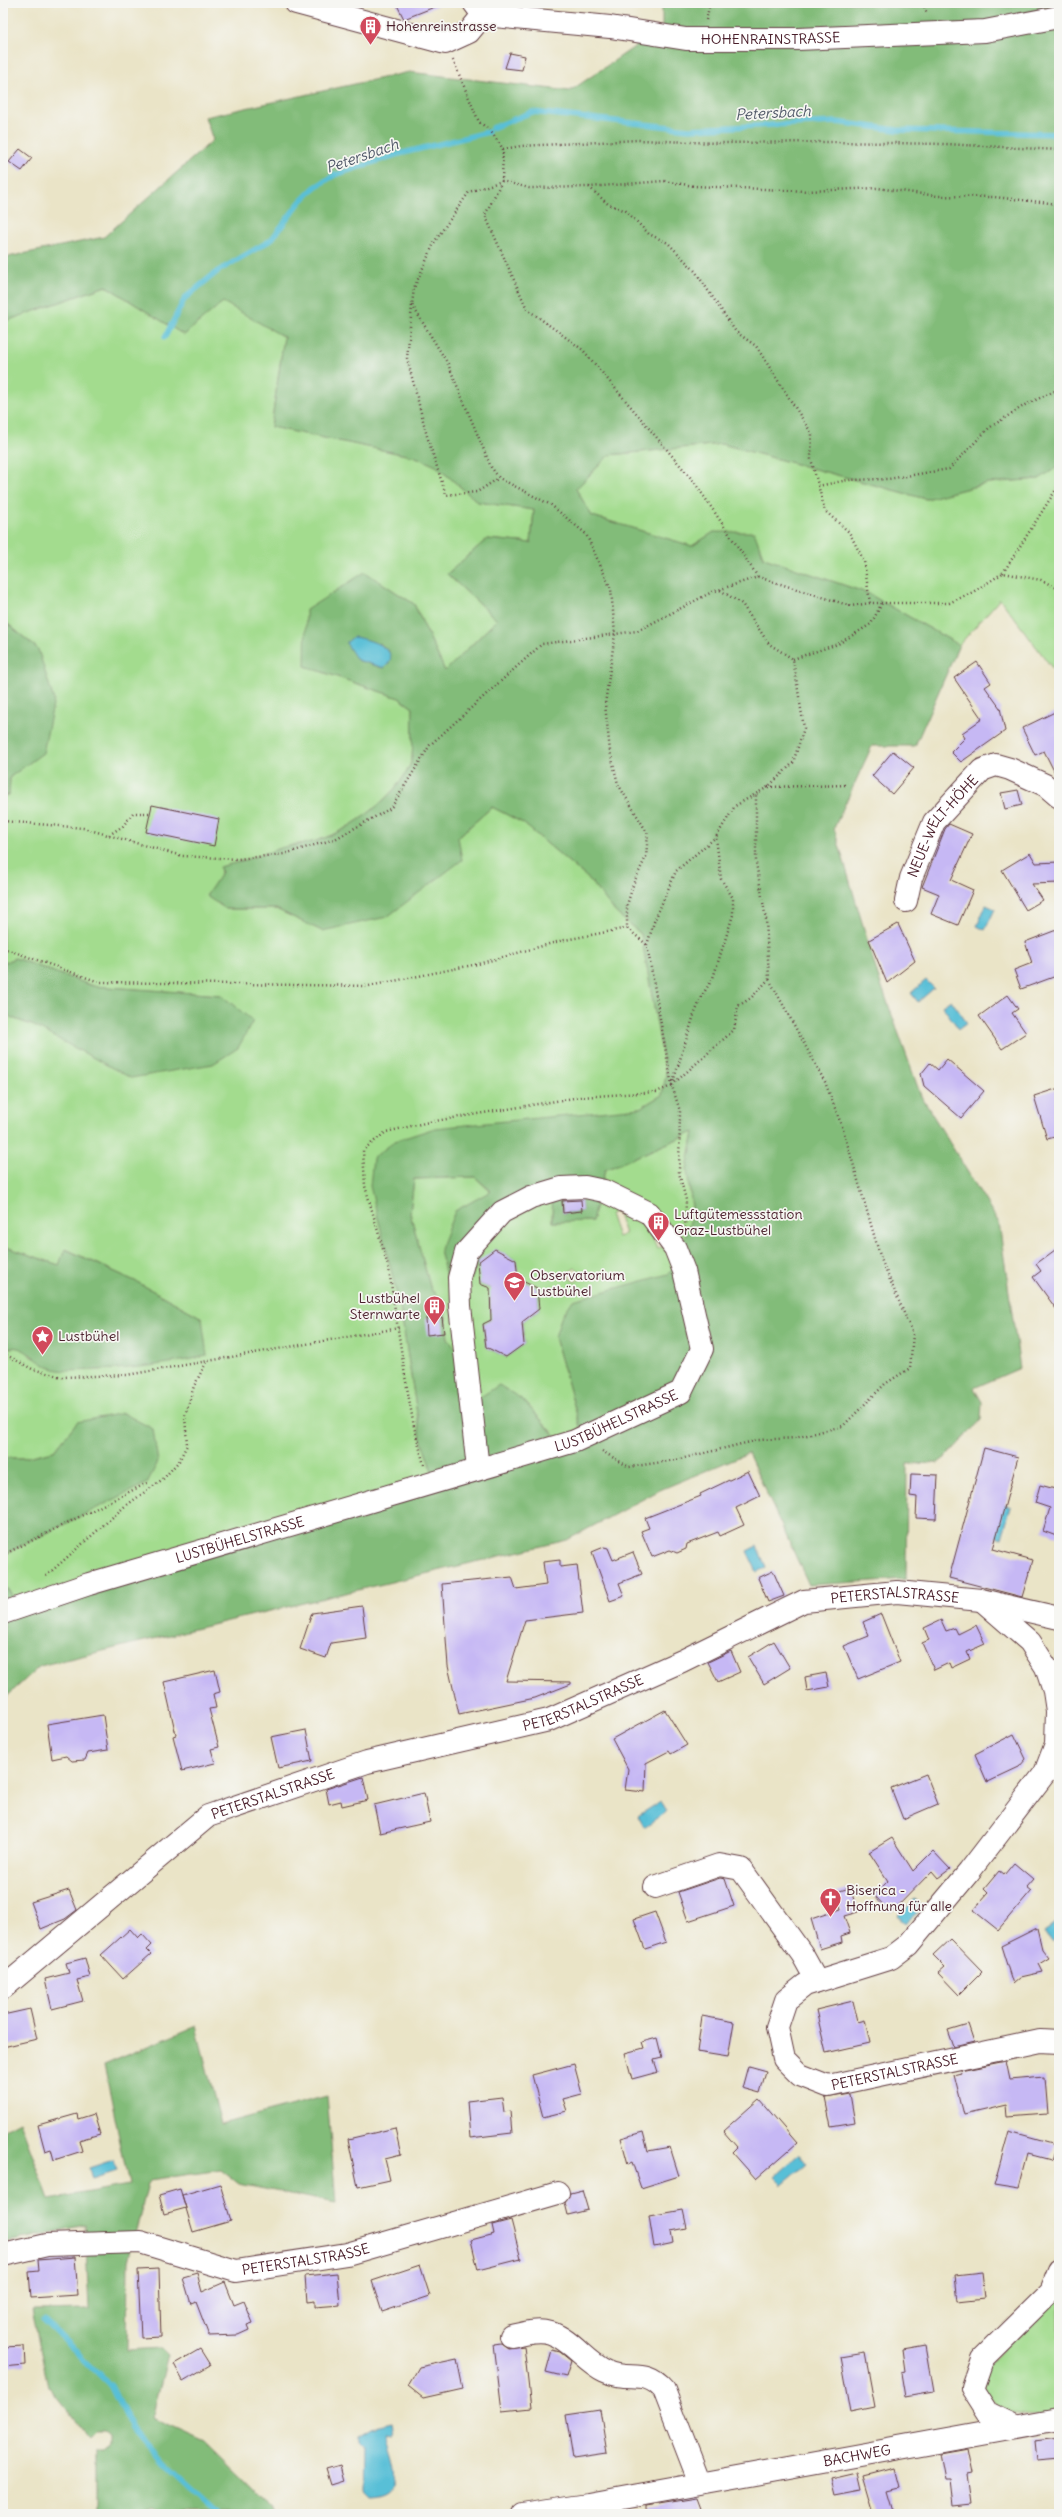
<svg xmlns="http://www.w3.org/2000/svg" width="1062" height="2517" font-family="Delius,sans-serif">
  <style>
    .green { fill: #a3dc8e; stroke: #767e5c; fill-rule: evenodd }
    .forest { fill: #82bc79; stroke: #666e52; fill-rule: evenodd }
    .water { fill: #59bfd7; stroke: #526f81 }
    .lines { fill: none; stroke-linecap: round; stroke-linejoin: round }
    .stream { stroke: #59bfd7; stroke-width: 5.5 }
    .building { fill: #c6b8f4 }
    .minor-casing { stroke: #623d42; stroke-width: 24 }
    .path { stroke: #623d42; stroke-width: 2.5; stroke-dasharray: 1 3; stroke-linecap: butt }
    .minor { stroke: #fff; stroke-width: 22 }
    .labels { text-anchor: middle; stroke-width: 3.5; stroke-linejoin: round; paint-order: stroke }
    .poi-label { font-size: 14px; fill: #4a1f2b; stroke: #f6f6f2; text-anchor: start }
    .street-label { font-size: 14px; fill: #4a1f2b; stroke: #f6f6f2 }
    .water-label { font-size: 15px; font-style: italic; fill: #4f5767; stroke: #f6f6f2 }
  </style>
  <rect width="100%" height="100%" fill="#f6f6f2"/>
  <filter id="ink" filterUnits="userSpaceOnUse"><feTurbulence type="fractalNoise" baseFrequency=".025" numOctaves="2"/><feDisplacementMap in="SourceGraphic" scale="8" xChannelSelector="R" yChannelSelector="G"/><feConvolveMatrix kernelMatrix="1 2 1 2 8 2 1 2 1" color-interpolation-filters="sRGB"/></filter>
  <filter id="wash" filterUnits="userSpaceOnUse"><feTurbulence type="fractalNoise" baseFrequency=".012" numOctaves="4" result="noise"/><feDisplacementMap in="SourceGraphic" scale="16" xChannelSelector="R" yChannelSelector="G"/><feGaussianBlur stdDeviation="0.9" result="paint"/><feColorMatrix in="noise" values="0 0 0 0 0 0 0 0 0 0 0 0 0 0 0 0 0 1.4 0 .05"/><feComposite in="paint" operator="in"/></filter>
  <g filter="url(#wash)">
    <rect width="100%" height="100%" fill="#eae4c7"/>
    <path class="green" d="M106,286L184,335L223,301L284,337L271,427L416,457L436,466L478,502L534,510L531,543L487,539L447,574L497,620L445,671L414,604L365,572L305,666L399,698L413,708C412,720 414,753 411,763C396,799 345,835 308,843C303,844 298,843 293,845C268,853 245,862 220,867L226,909H276L322,931L458,837L492,807L523,823L591,881L616,913L641,934L666,1075L662,1095L640,1108L395,1141L387,1252L400,1306L421,1439L433,1474L19,1604L3,1584V1555L77,1422L54,1451L23,1458H3V1347C13,1351 21,1341 31,1357L93,1370L116,1369L202,1318L137,1282L66,1249L59,1265L3,1246V1010L12,1018L31,1025L221,995L93,986L15,958L3,963V796L9,795L10,777L42,753L38,649L3,620V322Z
      M722,444L926,499L988,483L1039,479L1059,466V677L1000,599L959,645L867,593L764,558L714,532L692,546L592,516L576,489L609,455Z
      M694,1132L687,1170L693,1214L673,1269L668,1274L555,1337L581,1430L558,1438L523,1400L465,1407L459,1353L448,1339L444,1301L431,1290L410,1213L414,1179L475,1177L491,1192L455,1211L471,1232L553,1184L552,1222L592,1221L605,1170ZM617,1211L625,1234L618,1237L610,1214ZM660,1235L664,1246L657,1249L653,1239ZM495,1249L516,1260L518,1279L537,1288L539,1309L522,1322L524,1344L506,1357L486,1347L483,1324L500,1314L490,1309V1298L498,1292L480,1284ZM575,1268L580,1271L581,1277L575,1282L569,1278V1272Z
      M1059,2294V2413C1037,2418 1012,2417 993,2403C988,2399 985,2389 982,2384L986,2368L1007,2345L1032,2326Z"/>
    <path class="forest" d="M662,3H1059V466L1039,479L988,483L926,499L722,444L609,455L576,489L592,516L692,546L714,532H754L764,558L867,593L959,645L915,746H872L834,828L878,976L921,1096L999,1223L1020,1368L974,1388L982,1402L981,1420L946,1457L938,1463L907,1464L906,1579L809,1585L748,1453L660,1490L567,1540L40,1666L3,1700V1584L19,1604L433,1474L421,1439L400,1306L370,1186L373,1158L395,1141L435,1128L640,1108L662,1095L666,1075L641,934L616,913L591,881L523,823L492,807L458,837L462,860L387,917L322,931L276,909H226L206,896L222,872L219,867C242,862 262,854 284,847C292,845 299,845 308,843C344,836 397,798 411,763C414,753 412,720 413,708L399,698L305,666L306,610L365,572L414,604L445,671L497,620L447,574L487,539L531,543L534,510L478,502L436,466L416,457L271,427L284,337L223,302L184,335L106,286L3,322V258L104,237L213,140L205,117L409,72L570,91L662,28ZM379,643L389,651L383,668L357,660ZM694,1132L687,1170L693,1214L673,1269L668,1274L573,1300L561,1318L555,1337L581,1430L557,1438L523,1400L499,1385L465,1407L459,1353L448,1339L444,1301L431,1290L410,1213L414,1179L475,1177L491,1191L455,1211L440,1249L446,1278L471,1280L499,1204L553,1184L552,1222L592,1221L605,1170ZM580,1194L582,1211L563,1213L561,1195Z
      M3,620L38,649L54,700L43,753L10,777L9,795L3,796Z
      M15,958L93,986L221,995L253,1021L238,1048L213,1064L131,1078L32,1025L12,1018L3,1010V963Z
      M3,1246L59,1265L65,1249L137,1282L202,1318L207,1356C169,1364 133,1369 95,1370C83,1370 71,1372 58,1370C34,1365 28,1343 5,1348L3,1346Z
      M123,1413L153,1429L158,1462L147,1483L3,1555V1458H23L54,1451L77,1422Z
      M196,2026L221,2124L327,2096L336,2203L239,2184L221,2170L149,2180L128,2261L127,2350L161,2348L168,2355L152,2418L205,2442L269,2505L272,2514H161L154,2505L134,2514H96V2450H103L109,2445V2436L103,2431H95L89,2437L48,2386L32,2310L89,2309L85,2225L3,2243V2130L20,2121L49,2199L129,2185L104,2065Z"/>
    <path class="water" d="M353,637C367,638 406,650 384,668L357,660L346,643Z
      M986,905L995,909L985,930L977,926Z
      M926,980L934,988L918,1002L911,993Z
      M951,1000L967,1023L959,1029L942,1006Z
      M1004,1505L1011,1507L1002,1538L991,1535Z
      M757,1546L766,1567L757,1572L747,1551Z
      M661,1801L667,1811L644,1827L638,1816Z
      M915,1899L923,1908L905,1923L898,1915Z
      M1059,1921V1936L1052,1941L1045,1931Z
      M799,2154L807,2164L782,2185L774,2177Z
      M113,2160L117,2171L92,2179L89,2168Z
      M392,2423L394,2435L387,2434C394,2459 411,2494 370,2495L364,2489L365,2446L358,2441V2436L371,2428Z"/>
    <g class="lines">
      <path class="stream" d="M492,128L532,112L689,129L836,122L897,130L1059,134
        M165,337L185,298L218,271L271,240L300,202L315,187L335,175L399,154L488,132
        M44,2320L111,2386L132,2429L164,2466L216,2514"/>
    </g>
    <g id="blocks">
      <path class="building" d="M396,3H441L442,4L404,19Z
        M510,53L525,56L522,70L505,68Z
        M20,149L32,158L22,171L9,162Z
        M977,662L991,683L985,687L1000,708L1005,731L961,762L951,752L965,738L962,733L982,719L954,678Z
        M1059,710V781L1044,751L1035,755L1022,728Z
        M893,751L914,768L892,794L872,776Z
        M1018,790L1022,805L1005,809L1001,793Z
        M152,805L219,819L214,846L146,832Z
        M949,824L972,834L951,880L973,890L958,925L931,914L939,894L922,887L945,829Z
        M1030,853L1036,863L1059,862V883L1032,884L1043,900L1026,910L1002,870Z
        M898,924L915,961L887,983L869,940Z
        M1059,929V975L1021,989L1014,970L1032,963L1025,942Z
        M1008,995L1018,1009L1012,1013L1026,1033L1002,1049L979,1016Z
        M947,1059L984,1091L961,1118L924,1086L921,1074L930,1063L938,1070Z
        M1059,1088V1136L1047,1139L1034,1096Z
        M581,1200L582,1211L563,1213L562,1201Z
        M1059,1247V1313L1033,1277L1041,1271L1036,1264Z
        M495,1249L516,1260L518,1279L537,1288L539,1309L522,1322L524,1344L506,1357L486,1347L483,1324L491,1320L490,1288L480,1284L478,1262Z
        M442,1317L444,1333L427,1335L426,1318Z
        M984,1448L1018,1457L993,1549L1033,1560L1022,1597L949,1578Z
        M748,1471L760,1496L736,1508L744,1525L720,1536L718,1532L687,1544L686,1549L677,1553L670,1550L652,1557L641,1531L649,1528L645,1518L701,1496L700,1494Z
        M911,1474L938,1475L936,1519L916,1518L917,1497L910,1496Z
        M1040,1485L1059,1490V1537L1043,1531L1050,1508L1035,1503Z
        M604,1547L608,1548L613,1560L633,1552L642,1574L619,1583L624,1596L610,1601L592,1552Z
        M560,1560V1567L577,1565L583,1613L525,1620L506,1681L571,1682V1684L535,1698L459,1714L448,1666L442,1584L512,1577L516,1589L546,1585L543,1562Z
        M773,1571L784,1596L768,1602L758,1578Z
        M362,1606L366,1638L331,1643L326,1658L300,1649L312,1613Z
        M881,1614L900,1662L858,1679L844,1646L869,1636L863,1622Z
        M941,1620L946,1631L955,1628L958,1634L976,1625L985,1644L967,1652L970,1659L951,1668L949,1663L934,1670L922,1643L929,1640L924,1628Z
        M774,1641L790,1668L764,1684L748,1657Z
        M731,1651L740,1672L718,1682L708,1662Z
        M215,1670L220,1692L213,1694L216,1708L209,1709L219,1747L211,1749L215,1763L182,1771L173,1736L176,1735L164,1682Z
        M826,1673L829,1687L807,1691L805,1677Z
        M665,1710L687,1745L671,1754L669,1751L646,1763L645,1792L625,1790L628,1769L612,1739Z
        M103,1715L108,1750L88,1753L85,1760L72,1761L66,1756L52,1759L47,1724Z
        M306,1730L312,1761L278,1768L271,1737Z
        M1014,1734L1026,1759L1019,1767L987,1782L975,1754Z
        M926,1774L938,1804L903,1819L891,1788Z
        M363,1777L368,1800L342,1806L341,1801L329,1804L326,1789Z
        M424,1793L430,1822L380,1833L374,1805Z
        M892,1838L913,1871L933,1851L950,1869L938,1878L932,1871L891,1913L874,1895L888,1881L869,1852Z
        M1014,1863L1033,1879L1026,1887L1031,1891L998,1930L973,1910L988,1893L984,1889L999,1871L1004,1875Z
        M720,1878L725,1879L734,1906L688,1921L678,1892Z
        M850,1888L858,1912L844,1916L850,1933L841,1936L842,1942L820,1949L811,1919L841,1909L836,1892Z
        M69,1890L77,1910L65,1919L41,1929L31,1902Z
        M655,1912L666,1942L645,1949L634,1919Z
        M1037,1928L1042,1949L1049,1958L1039,1964L1043,1972L1021,1977L1013,1984L1001,1946Z
        M130,1929L138,1938L142,1934L152,1945L147,1950L151,1954L123,1979L101,1955Z
        M950,1939L982,1972L959,1995L938,1973L945,1967L933,1955Z
        M85,1958L90,1977L77,1980L83,2001L52,2009L45,1979L69,1973L66,1963Z
        M853,2001L858,2022L865,2020L870,2043L826,2053L816,2010Z
        M30,2009L37,2039L3,2047V2015Z
        M702,2016L734,2022L728,2057L697,2052Z
        M968,2024L974,2042L954,2047L948,2030Z
        M657,2038L662,2058L654,2060L658,2072L632,2079L625,2053L644,2048L642,2042Z
        M1006,2061L1010,2080L1044,2077L1047,2113L1008,2116L1007,2105L964,2115L954,2075L962,2073L961,2070Z
        M574,2064L582,2094L563,2099L567,2111L543,2117L532,2075Z
        M748,2066L766,2071L760,2093L742,2088Z
        M850,2094L855,2123L831,2127L825,2098Z
        M502,2097L504,2112L510,2111L512,2133L470,2138L467,2101Z
        M759,2099L797,2143L756,2179L732,2152L737,2147L723,2131Z
        M77,2114L78,2119L94,2114L100,2134L79,2140L82,2151L54,2160L51,2149L45,2151L38,2125Z
        M395,2128L401,2155L385,2159L390,2180L358,2187L348,2139Z
        M1009,2131L1056,2144L1051,2160L1028,2154L1019,2189L994,2185Z
        M643,2132L648,2151L670,2147L679,2176L641,2188L632,2162L628,2164L621,2138Z
        M220,2184L231,2221L193,2232L182,2195Z
        M180,2189L186,2208L164,2214L159,2195Z
        M582,2190L588,2210L568,2215L565,2203L570,2193Z
        M683,2210L687,2228L671,2231L673,2243L654,2247L649,2216Z
        M511,2220L521,2259L478,2270L471,2240L494,2234L492,2225Z
        M75,2257L78,2295L31,2298L29,2272L39,2271L38,2260Z
        M420,2265L430,2296L382,2312L372,2281Z
        M159,2269L161,2337L141,2338L138,2270Z
        M197,2273L202,2292L225,2282L234,2305L244,2301L253,2323L247,2325L249,2330L238,2335L209,2336L196,2302L191,2304L183,2277Z
        M337,2273L340,2305L315,2307V2301L307,2302L305,2276Z
        M982,2273L985,2298L958,2301L955,2276Z
        M501,2343L508,2348L524,2346L531,2408L502,2411L494,2344Z
        M24,2346L25,2365L3,2367V2347Z
        M925,2346L933,2392L905,2397L901,2373L905,2372L902,2350Z
        M200,2349L210,2365L183,2381L174,2364Z
        M552,2350L560,2352L571,2361L566,2377L546,2372Z
        M865,2353L875,2407L851,2412L841,2357Z
        M457,2359L463,2389L423,2398L408,2386L419,2367Z
        M600,2410L607,2453L573,2458L566,2415Z
        M1059,2438V2458L1036,2460L1034,2441Z
        M968,2448L973,2473L968,2474L972,2504L953,2506L950,2479H945L940,2453Z
        M340,2465L344,2481L331,2485L326,2469Z
        M894,2468L899,2487L887,2490L894,2514H874L863,2476Z
        M857,2473L861,2490L835,2495L831,2479Z
        M697,2498L703,2514H646V2506Z"/>
    </g>
  </g>
  <g filter="url(#ink)">
    <use href="#blocks" fill-opacity="0" stroke="#623d42" stroke-width="1"/>
    <g class="lines">
      <defs>
        <g id="minor">
          <path d="M296,3L445,43L469,32L483,15"/>
          <path id="s1" d="M474,3L483,15L610,27L686,39H798L985,31L1059,17"/>
          <path id="s2" d="M906,901L911,878L934,822L982,770L996,765L1010,769L1045,785L1059,797"/>
          <path id="s3" d="M984,1602L1030,1642L1046,1667L1054,1691L1057,1711L1056,1744L1045,1773L969,1872L908,1945L891,1958L805,1985L786,2000L777,2027L784,2059L800,2075L828,2086L1040,2041L1059,2042"/>
          <path id="s4" d="M3,1613L89,1584L575,1441L681,1392L702,1349L684,1271L675,1248L649,1213L604,1191L585,1187L561,1188L531,1197L502,1212L466,1252L459,1278L460,1306L478,1469"/>
          <path d="M655,1887L719,1865L741,1869L802,1954L817,1981"/>
          <path id="s5" d="M3,1988L208,1816L367,1762L549,1720L682,1661L804,1601L897,1592L981,1600L1059,1618"/>
          <path id="s6" d="M3,2255L47,2245L140,2242L236,2271L347,2254L558,2193"/>
          <path d="M511,2336C524,2333 538,2329 551,2333C572,2340 585,2362 605,2371C629,2383 644,2367 664,2390L700,2483"/>
          <path d="M1013,2425L988,2413L972,2388L982,2359L1051,2291L1059,2271"/>
          <path id="s7" d="M522,2514L589,2504L1059,2419"/>
        </g>
      </defs>
      <use href="#minor" class="minor-casing"/>
      <path class="path" d="M923,3L927,14
        M706,20L710,3
        M453,60L479,122L490,130L503,149L502,181L485,215L527,309L583,350L695,483L758,577
        M503,149L521,146L638,140L717,143L832,142L945,144L1059,150
        M589,187L608,204L626,211L649,234L668,243L695,271L736,332L756,346L812,434L811,459L825,511L849,532L864,561L870,603
        M412,306L407,358L427,436L446,495L477,492L499,478
        M818,486L848,480L888,479L949,469L989,428L1025,405L1059,389
        M1003,573L1059,485
        M793,659L838,644L871,624L882,603
        M768,787L847,785
        M3,821L83,828L182,856L238,859L284,854L335,839L391,808L430,745L542,644L637,631L712,592L758,577L851,606L870,603H949L973,592L1003,573L1041,580L1059,589
        M109,835L123,826L133,813H149
        M647,945L654,922L676,871L716,837
        M3,948L99,982L369,986L478,964L560,941L627,928
        M672,1085L694,1015L703,994L713,978L733,915V898L721,879L716,837L735,806L768,787L793,763L804,728L793,659L769,644L742,604L720,590
        M672,1085L734,1030L738,1006L751,998L769,979L766,919L756,863V793
        M672,1086L647,945L627,928V905L634,882L646,857L648,834L618,784L610,751L605,704L615,634L611,589L586,534L551,505L499,478L491,467L448,364L412,305L414,288L435,241L469,192L502,181L529,188L589,187L664,181L694,186L808,191L877,188L938,196L994,197L1059,204
        M3,1353L32,1369L62,1377L127,1375L399,1328
        M602,1451L629,1467L676,1460L758,1440L795,1438L843,1426L885,1384L910,1368L913,1334L881,1259L843,1129L825,1082L769,979
        M424,1465L414,1427L405,1376L389,1270L365,1186L363,1150L386,1132L429,1122L580,1097L656,1092L672,1086L680,1111L679,1173L686,1200L685,1227
        M3,1555L147,1483
        M46,1576L124,1507L163,1479L179,1461L187,1445L185,1416L194,1386L206,1363"/>
      <use href="#minor" class="minor"/>
    </g>
  </g>
  <defs>
    <symbol id="building-pin" viewBox="-11 -11 22 30"><path d="M0 17L-7.5 6A9.5 9.5 0 1 1 7.5 6Z" fill="#d1495b" stroke="#f6f6f2"/><path d="M-4-6H4V6H1V3H-1V6H-4ZM-2.5-4.3h1.7v1.8h-1.7ZM.8-4.3h1.7v1.8H.8ZM-2.5-1h1.7V.8h-1.7ZM.8-1h1.7V.8H.8Z" fill="#fff"/></symbol>
    <symbol id="university-pin" viewBox="-11 -11 22 30"><path d="M0 17L-7.5 6A9.5 9.5 0 1 1 7.5 6Z" fill="#d1495b" stroke="#f6f6f2"/><path d="M0-5L7-2L0 1L-7-2ZM-4 1L0 2.5L4 1V4Q0 6-4 4Z" fill="#fff"/></symbol>
    <symbol id="sight-pin" viewBox="-11 -11 22 30"><path d="M0 17L-7.5 6A9.5 9.5 0 1 1 7.5 6Z" fill="#d1495b" stroke="#f6f6f2"/><path d="M0-6L1.8-2.2L6-1.7L2.9 1.2L3.7 5.4L0 3.3L-3.7 5.4L-2.9 1.2L-6-1.7L-1.8-2.2Z" fill="#fff"/></symbol>
    <symbol id="church-pin" viewBox="-11 -11 22 30"><path d="M0 17L-7.5 6A9.5 9.5 0 1 1 7.5 6Z" fill="#d1495b" stroke="#f6f6f2"/><path d="M-1.2-6h2.4v3.5h3.3v2.4h-3.3V6h-2.4V-.1h-3.3v-2.4h3.3Z" fill="#fff"/></symbol>
  </defs>
  <g fill-rule="evenodd">
    <use href="#building-pin" x="358" y="14" width="25" height="34"/>
    <use href="#building-pin" x="646" y="1210" width="25" height="34"/>
    <use href="#university-pin" x="502" y="1270" width="25" height="34"/>
    <use href="#building-pin" x="422" y="1294" width="25" height="34"/>
    <use href="#sight-pin" x="30" y="1324" width="25" height="34"/>
    <use href="#church-pin" x="818" y="1886" width="25" height="34"/>
  </g>
  <g class="labels">
    <g class="poi-label">
      <text x="386" y="31">Hohenreinstrasse</text>
      <text x="674" y="1219">Luftgütemessstation<tspan x="674" dy="16">Graz-Lustbühel</tspan></text>
      <text x="530" y="1280">Observatorium<tspan x="530" dy="16">Lustbühel</tspan></text>
      <text x="420" y="1303" text-anchor="end">Lustbühel<tspan x="420" dy="16">Sternwarte</tspan></text>
      <text x="58" y="1341">Lustbühel</text>
      <text x="846" y="1895">Biserica -<tspan x="846" dy="16">Hoffnung für alle</tspan></text>
    </g>
    <g class="street-label">
      <text dy="5" stroke="none"><textPath href="#s1" startOffset="304">HOHENRAINSTRASSE</textPath></text>
      <text dy="5" stroke="none"><textPath href="#s2" startOffset="85">NEUE-WELT-HÖHE</textPath></text>
      <text dy="5" stroke="none"><textPath href="#s4" startOffset="643">LUSTBÜHELSTRASSE</textPath></text>
      <text dy="5" stroke="none"><textPath href="#s4" startOffset="248">LUSTBÜHELSTRASSE</textPath></text>
      <text dy="5" stroke="none"><textPath href="#s5" startOffset="995">PETERSTALSTRASSE</textPath></text>
      <text dy="5" stroke="none"><textPath href="#s5" startOffset="660">PETERSTALSTRASSE</textPath></text>
      <text dy="5" stroke="none"><textPath href="#s5" startOffset="336">PETERSTALSTRASSE</textPath></text>
      <text dy="5" stroke="none"><textPath href="#s3" startOffset="738">PETERSTALSTRASSE</textPath></text>
      <text dy="5" stroke="none"><textPath href="#s6" startOffset="309">PETERSTALSTRASSE</textPath></text>
      <text dy="5" stroke="none"><textPath href="#s7" startOffset="340">BACHWEG</textPath></text>
    </g>
    <g class="water-label">
      <text transform="translate(773 113) rotate(-3)" y="5">Petersbach</text>
      <text transform="translate(362 156) rotate(-19)" y="5">Petersbach</text>
    </g>
  </g>
  <rect width="1062" height="2517" fill="none" stroke="#f6f6f2" stroke-width="16"/>
</svg>
